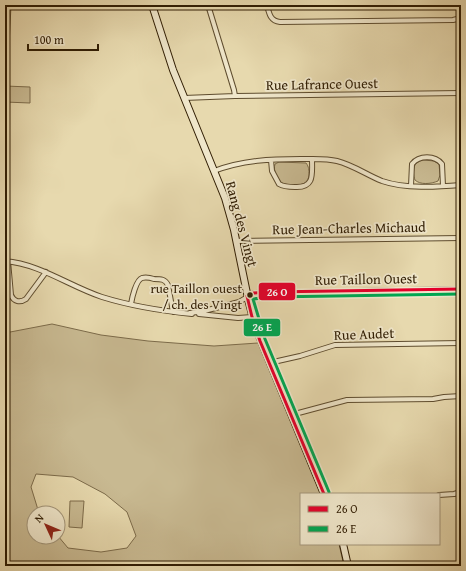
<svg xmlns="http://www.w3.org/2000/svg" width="466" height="571" font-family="'Gentium Book Plus',serif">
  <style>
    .green { fill: #c8b991; stroke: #7c6b4a; fill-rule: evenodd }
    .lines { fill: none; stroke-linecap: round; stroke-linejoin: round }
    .street-casing { stroke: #5e4c2e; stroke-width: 6 }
    .secondary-casing { stroke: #301d03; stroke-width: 8 }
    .street { stroke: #efe6ca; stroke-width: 4 }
    .secondary { stroke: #efe6ca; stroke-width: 6 }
    .bus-1-casing { stroke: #efe6ca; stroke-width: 6 }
    .bus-2-casing { stroke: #efe6ca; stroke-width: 6 }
    .bus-1 { stroke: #e4002b; stroke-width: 3 }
    .bus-2 { stroke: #00a651; stroke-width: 3 }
    .bus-dot { fill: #301d03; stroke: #efe6ca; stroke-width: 1.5 }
    .labels { text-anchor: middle; stroke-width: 3.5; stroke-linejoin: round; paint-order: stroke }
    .bus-label { font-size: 13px; fill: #301d03; stroke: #efe6ca; text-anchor: end }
    .street-label { font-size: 14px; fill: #301d03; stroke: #efe6ca }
    .line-badge { stroke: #efe6ca; stroke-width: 1.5 }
    .badge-label { font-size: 11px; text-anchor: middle; font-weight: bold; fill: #fff }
  </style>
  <rect width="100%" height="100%" fill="#e7d9ae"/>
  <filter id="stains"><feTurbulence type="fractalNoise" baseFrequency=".005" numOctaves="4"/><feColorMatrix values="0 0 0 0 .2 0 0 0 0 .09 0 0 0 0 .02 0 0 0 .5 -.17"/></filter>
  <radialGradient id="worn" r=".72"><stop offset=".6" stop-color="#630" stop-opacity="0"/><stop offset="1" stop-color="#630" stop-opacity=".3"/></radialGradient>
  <path class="green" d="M5,6H11L8,65H5Z
    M5,86L30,87V103L5,102Z
    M424,160L434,161L439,164L440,175L438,181C431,184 420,185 415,180C412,171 413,161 424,160Z
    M279,162L306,163C309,167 309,170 309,175C308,188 291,186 282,183C277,178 273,171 275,164Z
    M52,324L101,335L148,341L214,346L258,343L321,494H301V544H339L344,566H5V333ZM36,474L73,477L105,494L127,512L136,536L127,548L101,552L68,548L58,536L34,537V513H39L31,487Z
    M70,501H84L82,528L69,527Z"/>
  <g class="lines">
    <defs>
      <path id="street" d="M208,5L234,90L235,96
        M267,5C269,13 270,21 280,22L453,20L457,19L461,15
        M184,98L235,96L461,93
        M271,160L272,171L279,184C284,187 290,187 295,187C315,188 312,174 312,159
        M214,171C243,160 271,159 301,159C313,159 326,158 337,161C353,165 367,175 382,181C405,189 437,187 461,185
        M411,186L412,164C419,155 435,155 442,164L443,186
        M236,241L461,238
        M5,261C40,264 69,286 102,297C131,306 162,311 192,314
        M8,261L11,295C14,302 20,303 26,299L46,272
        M131,304C132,298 136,280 142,278C145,277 151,278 154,279C161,279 165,279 168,285L173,312
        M190,313L204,311L239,302L254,293L461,289
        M199,314L238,318L252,317
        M269,363L300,356L335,345L461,343
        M291,415L347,400L433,399L444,397L461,396
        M439,495L454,494L461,492"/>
      <path id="secondary" d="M152,5L173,70L225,198L234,230L249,303L255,326L324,494
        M343,544L348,566"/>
    </defs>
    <use href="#street" class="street-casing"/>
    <use href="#secondary" class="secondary-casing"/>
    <use href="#street" class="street"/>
    <use href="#secondary" class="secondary"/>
    <defs>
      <path id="bus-1" d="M324,494L260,341L252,317L247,296L254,293L270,292L461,289"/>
      <path id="bus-2" d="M329,492L265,339L253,299L270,297L461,294"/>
    </defs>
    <use href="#bus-1" class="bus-1-casing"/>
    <use href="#bus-2" class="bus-2-casing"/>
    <use href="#bus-1" class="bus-1"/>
    <use href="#bus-2" class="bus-2"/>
  </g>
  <circle class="bus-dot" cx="250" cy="295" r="3.5"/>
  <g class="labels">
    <g class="bus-label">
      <text x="242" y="293">rue Taillon ouest<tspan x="242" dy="16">/ ch. des Vingt</tspan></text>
    </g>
    <g class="street-label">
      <text transform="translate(322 84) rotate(-1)" y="5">Rue Lafrance Ouest</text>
      <text transform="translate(242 224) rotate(75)" y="5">Rang des Vingt</text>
      <text transform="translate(349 228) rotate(-1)" y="5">Rue Jean-Charles Michaud</text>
      <text transform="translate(366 279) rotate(-1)" y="5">Rue Taillon Ouest</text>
      <text transform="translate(364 334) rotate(-2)" y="5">Rue Audet</text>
    </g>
  </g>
  <g class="line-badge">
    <rect x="258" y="282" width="38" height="19" rx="4" fill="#e4002b"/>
    <rect x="243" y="318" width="38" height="19" rx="4" fill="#00a651"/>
  </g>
  <g class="badge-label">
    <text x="277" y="296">26 O</text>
    <text x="262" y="331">26 E</text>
  </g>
  <rect width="466" height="571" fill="none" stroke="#e7d9ae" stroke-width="20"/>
  <rect x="6" y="6" width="454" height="559" fill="none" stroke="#301d03" stroke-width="2"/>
  <rect x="10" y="10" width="446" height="551" fill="none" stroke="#301d03"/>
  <rect x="300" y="493" width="140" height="52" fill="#efe6ca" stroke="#a3967a"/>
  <rect x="308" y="506" width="20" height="6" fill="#e4002b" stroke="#a3967a"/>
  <text x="336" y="513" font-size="12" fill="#301d03">26 O</text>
  <rect x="308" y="526" width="20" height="6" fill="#00a651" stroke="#a3967a"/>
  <text x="336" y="533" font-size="12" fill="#301d03">26 E</text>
  <g transform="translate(46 525) rotate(314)"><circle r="19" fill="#efe6ca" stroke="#a3967a"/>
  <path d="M0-3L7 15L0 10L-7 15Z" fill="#8f2418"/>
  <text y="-6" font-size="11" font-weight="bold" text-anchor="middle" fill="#301d03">N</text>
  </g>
  <path d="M28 44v6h70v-6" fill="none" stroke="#301d03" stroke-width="2"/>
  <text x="34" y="44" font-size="12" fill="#301d03" stroke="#efe6ca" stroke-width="3" paint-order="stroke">100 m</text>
  <rect width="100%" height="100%" filter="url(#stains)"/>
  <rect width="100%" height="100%" fill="url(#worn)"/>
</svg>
